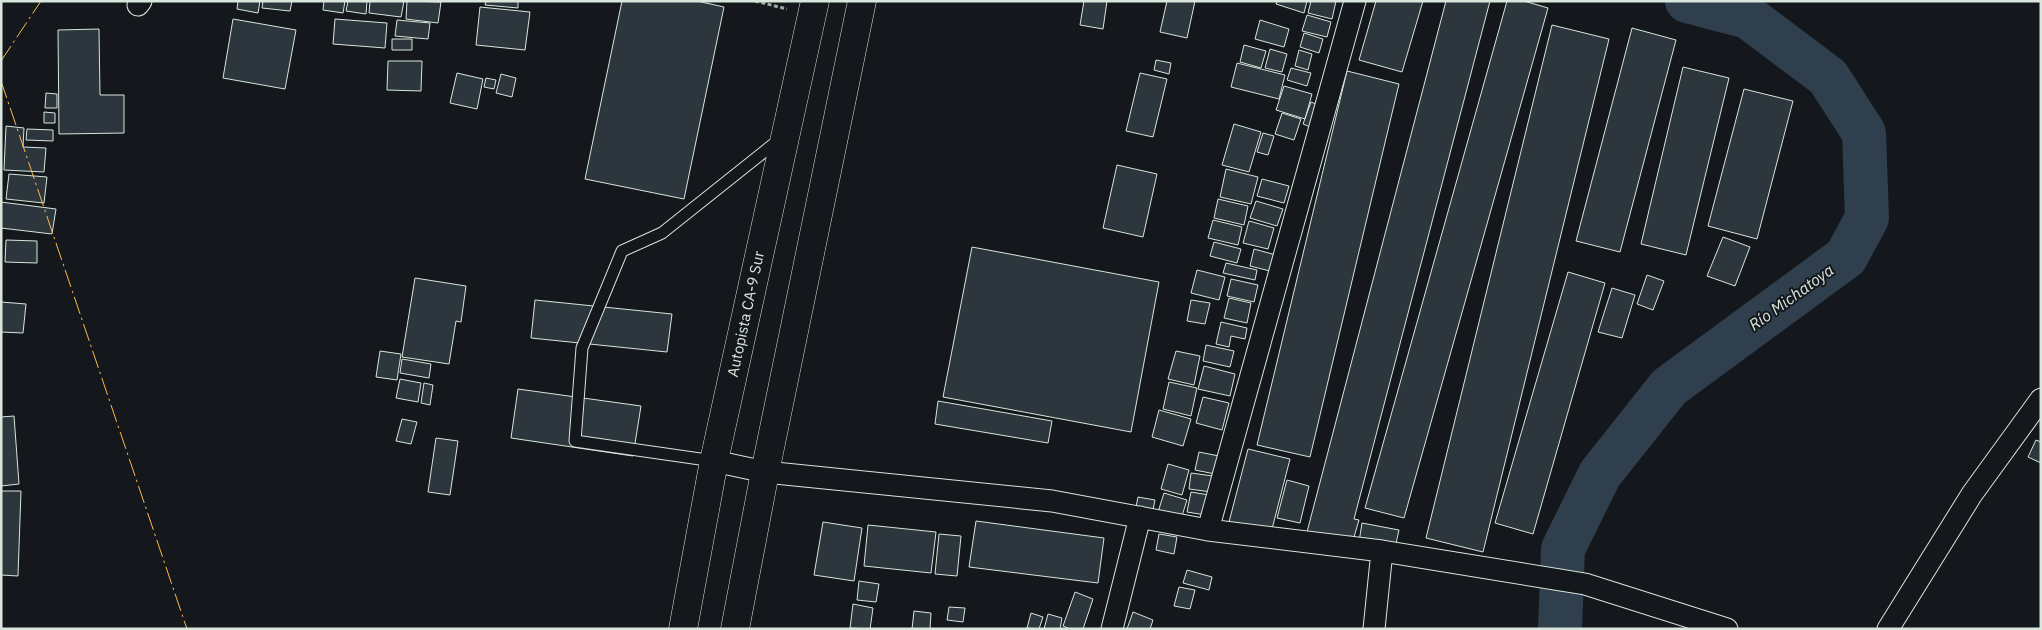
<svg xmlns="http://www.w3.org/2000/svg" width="2042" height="630" font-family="'IBM Plex Sans',sans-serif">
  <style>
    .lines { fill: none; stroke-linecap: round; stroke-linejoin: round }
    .river { stroke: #2f3f4d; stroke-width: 44 }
    .building { fill: #2c363c; stroke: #d8e6dc }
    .service-casing { stroke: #d8e6dc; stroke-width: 13 }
    .minor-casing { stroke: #d8e6dc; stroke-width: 23 }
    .trunk-casing { stroke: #d8e6dc; stroke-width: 29 }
    .path { stroke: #9da8a2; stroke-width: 3; stroke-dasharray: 4 2.5; stroke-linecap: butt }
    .service { stroke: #14181c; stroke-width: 11 }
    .minor { stroke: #14181c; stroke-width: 21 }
    .trunk { stroke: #14181c; stroke-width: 28 }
    .power { stroke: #ffb74d; stroke-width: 1; stroke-dasharray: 18 4 2.5 4; stroke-linecap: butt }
    .labels { text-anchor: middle; stroke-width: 4; stroke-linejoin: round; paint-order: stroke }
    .street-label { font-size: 15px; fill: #d8e6dc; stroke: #14181c }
    .water-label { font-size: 16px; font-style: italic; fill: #d8e6dc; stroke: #14181c }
  </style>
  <rect width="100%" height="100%" fill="#14181c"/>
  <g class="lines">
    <path class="river" d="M1560,629L1563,549L1600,474L1669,387L1846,257L1867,218L1864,133L1828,77L1748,17L1687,1"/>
  </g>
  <path class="building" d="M238,1H260L258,13L237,9Z
    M263,1H292L290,11L262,8Z
    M324,1H345L343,13L323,10Z
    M348,1H367L366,14L346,11Z
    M370,1H404L401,17L369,13Z
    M407,1L441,2L438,23L406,19Z
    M486,1H518V8L485,5Z
    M622,1H697L724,7L684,199L585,179Z
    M1084,1H1107L1103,29L1080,25Z
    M1167,1H1195L1187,38L1160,32Z
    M1277,1H1307L1304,13L1276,4Z
    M1311,1H1336L1332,19L1308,13Z
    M1376,1H1423L1402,72L1359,60Z
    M1446,1H1490L1354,519L1359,520L1354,537L1350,536L1348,543L1307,532Z
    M1507,1H1524L1548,8L1404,518L1365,508Z
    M480,7L530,12L525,50L476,45Z
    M1307,15L1331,22L1327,37L1302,31Z
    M233,19L296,30L285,89L223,78Z
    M335,19L387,23L385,48L333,44Z
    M397,20L430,23L428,39L395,36Z
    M1260,20L1289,29L1284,47L1255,39Z
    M1552,25L1609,39L1483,552L1426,538Z
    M1632,28L1676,40L1620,252L1576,241Z
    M99,29L100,95H124V133L59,134L58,30Z
    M1304,33L1323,39L1319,53L1300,47Z
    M392,39H412V50H392Z
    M1244,45L1266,51L1261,68L1240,62Z
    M1270,49L1287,54L1282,72L1265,68Z
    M1299,50L1312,54L1308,70L1295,66Z
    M1156,60L1171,63L1169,74L1154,70Z
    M388,61H422L421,91L387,90Z
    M1237,63L1285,75L1279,99L1231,87Z
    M1683,67L1729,78L1686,255L1641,244Z
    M1291,68L1311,73L1307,86L1287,80Z
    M1347,71L1399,84L1310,457L1257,445Z
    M457,73L483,79L477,109L450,103Z
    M1140,73L1167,79L1153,137L1126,131Z
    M501,74L516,78L512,97L496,93Z
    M486,78L496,80L494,89L484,87Z
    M1284,86L1312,94L1305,119L1276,110Z
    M1744,89L1793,101L1757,239L1708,226Z
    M46,93L57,94V108H45Z
    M1311,102L1323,107L1315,129L1303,124Z
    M44,112L55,113V123H44Z
    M1282,113L1301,119L1294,140L1275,134Z
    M1234,124L1261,132L1249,172L1222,165Z
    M6,126L24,128L23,147L46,148L44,172L4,170Z
    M27,129L53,130V141L26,140Z
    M1263,133L1274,136L1268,155L1257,152Z
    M1117,165L1157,174L1143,237L1103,228Z
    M1226,169L1258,177L1251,204L1220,197Z
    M9,174L47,177L44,203L6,199Z
    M1262,179L1289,186L1284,203L1257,196Z
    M1218,199L1248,206L1244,225L1214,218Z
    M1256,201L1283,209L1277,226L1250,218Z
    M1,202L56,209L52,234L1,228Z
    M1213,220L1242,227L1238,245L1208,238Z
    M1249,221L1274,228L1268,249L1243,243Z
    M1723,237L1750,247L1735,286L1707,276Z
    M6,240L37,241V263L5,262Z
    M1214,242L1241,249L1237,263L1210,256Z
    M972,247L1159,282L1131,432L943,397Z
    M1254,249L1283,257L1278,273L1250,266Z
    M1226,263L1257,270L1255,280L1223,273Z
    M1197,270L1225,277L1219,300L1191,293Z
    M1568,272L1605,283L1533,534L1495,523Z
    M1647,275L1664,281L1653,310L1637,304Z
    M415,278L466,286L461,322L456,321L449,364L402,357Z
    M1231,279L1258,285L1254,302L1227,296Z
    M1612,288L1635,295L1622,338L1598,332Z
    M1229,298L1251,303L1247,323L1224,318Z
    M535,300L672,314L667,352L531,338Z
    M1191,300L1210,303L1205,324L1187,321Z
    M1,302L26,304L23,333L1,332Z
    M1221,322L1247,328L1245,339L1231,336L1229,347L1216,344Z
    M1206,345L1234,351L1230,367L1203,361Z
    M380,351L401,354L397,380L376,377Z
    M1176,351L1200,356L1194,385L1168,379Z
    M402,359L431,364L429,378L400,373Z
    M1204,366L1235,374L1230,396L1198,389Z
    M400,379L421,383L418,402L396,398Z
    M1169,382L1197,388L1191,416L1163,409Z
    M424,383L433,385L430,405L421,403Z
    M518,389L641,406L633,456L511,438Z
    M1203,397L1229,403L1222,430L1196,423Z
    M938,401L1052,421L1048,443L935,424Z
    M1159,410L1191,419L1183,446L1152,437Z
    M14,416L19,484L1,486V417Z
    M402,419L417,422L411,444L396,441Z
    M436,438L458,441L450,495L428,492Z
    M2036,440L2041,442V463L2028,457Z
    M1248,449L1290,459L1271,533L1229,522Z
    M1199,452L1224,457L1220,475L1195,470Z
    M1168,464L1189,470L1182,495L1161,489Z
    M1191,473L1213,476L1211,492L1189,489Z
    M1287,480L1309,486L1300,523L1277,518Z
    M1,491H21L18,576L1,575Z
    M1191,492L1209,495L1206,515L1187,512Z
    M1164,493L1187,500L1181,519L1158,512Z
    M1138,497L1155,500L1153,510L1136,507Z
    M976,521L1104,538L1098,583L969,567Z
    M823,522L862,528L854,581L814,575Z
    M1362,523L1399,530L1395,548L1359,542Z
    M868,525L936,532L931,573L864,566Z
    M939,534L961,536L957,576L935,574Z
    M1159,534L1177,537L1174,554L1156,550Z
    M1187,570L1212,577L1209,590L1183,583Z
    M859,581L879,584L876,602L857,600Z
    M1179,587L1195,590L1190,609L1174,606Z
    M1075,592L1093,599L1083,629H1070L1063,626Z
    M853,604L873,608L870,629L850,628Z
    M949,607L965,608L963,622L947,620Z
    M914,611L931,613L930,629H912Z
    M1133,612L1153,620L1150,629H1127Z
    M1031,613L1043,617L1039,629L1027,628Z
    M1048,614L1062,618L1060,629H1044Z"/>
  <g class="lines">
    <defs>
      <path id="service" d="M714,461L575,441L582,348L622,251L662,233L780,139"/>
      <path id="minor" d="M138,5L141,1
        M714,461L765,472L1052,501L1208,530L1382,551L1585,584L1727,629
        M1208,530L1355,1
        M1112,629L1140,517
        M1374,629L1382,551
        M1888,629L1972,494L2041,399"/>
      <path id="trunk" d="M683,629L714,461L815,1
        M735,629L765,472L862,1"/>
    </defs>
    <use href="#service" class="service-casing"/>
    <use href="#minor" class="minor-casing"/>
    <use href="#trunk" class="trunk-casing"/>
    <path class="path" d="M755,1L787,9"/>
    <use href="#service" class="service"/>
    <use href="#minor" class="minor"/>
    <use href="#trunk" class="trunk"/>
    <path class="power" d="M1,61L41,1
      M1,81L187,629"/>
  </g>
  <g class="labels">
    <g class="street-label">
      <text transform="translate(746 314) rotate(-78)" y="5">Autopista CA-9 Sur</text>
    </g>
    <g class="water-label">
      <text transform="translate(1791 297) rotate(-36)" y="6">Río Michatoya</text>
    </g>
  </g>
  <rect width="2042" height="630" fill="none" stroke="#d8e6dc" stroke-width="5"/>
</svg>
